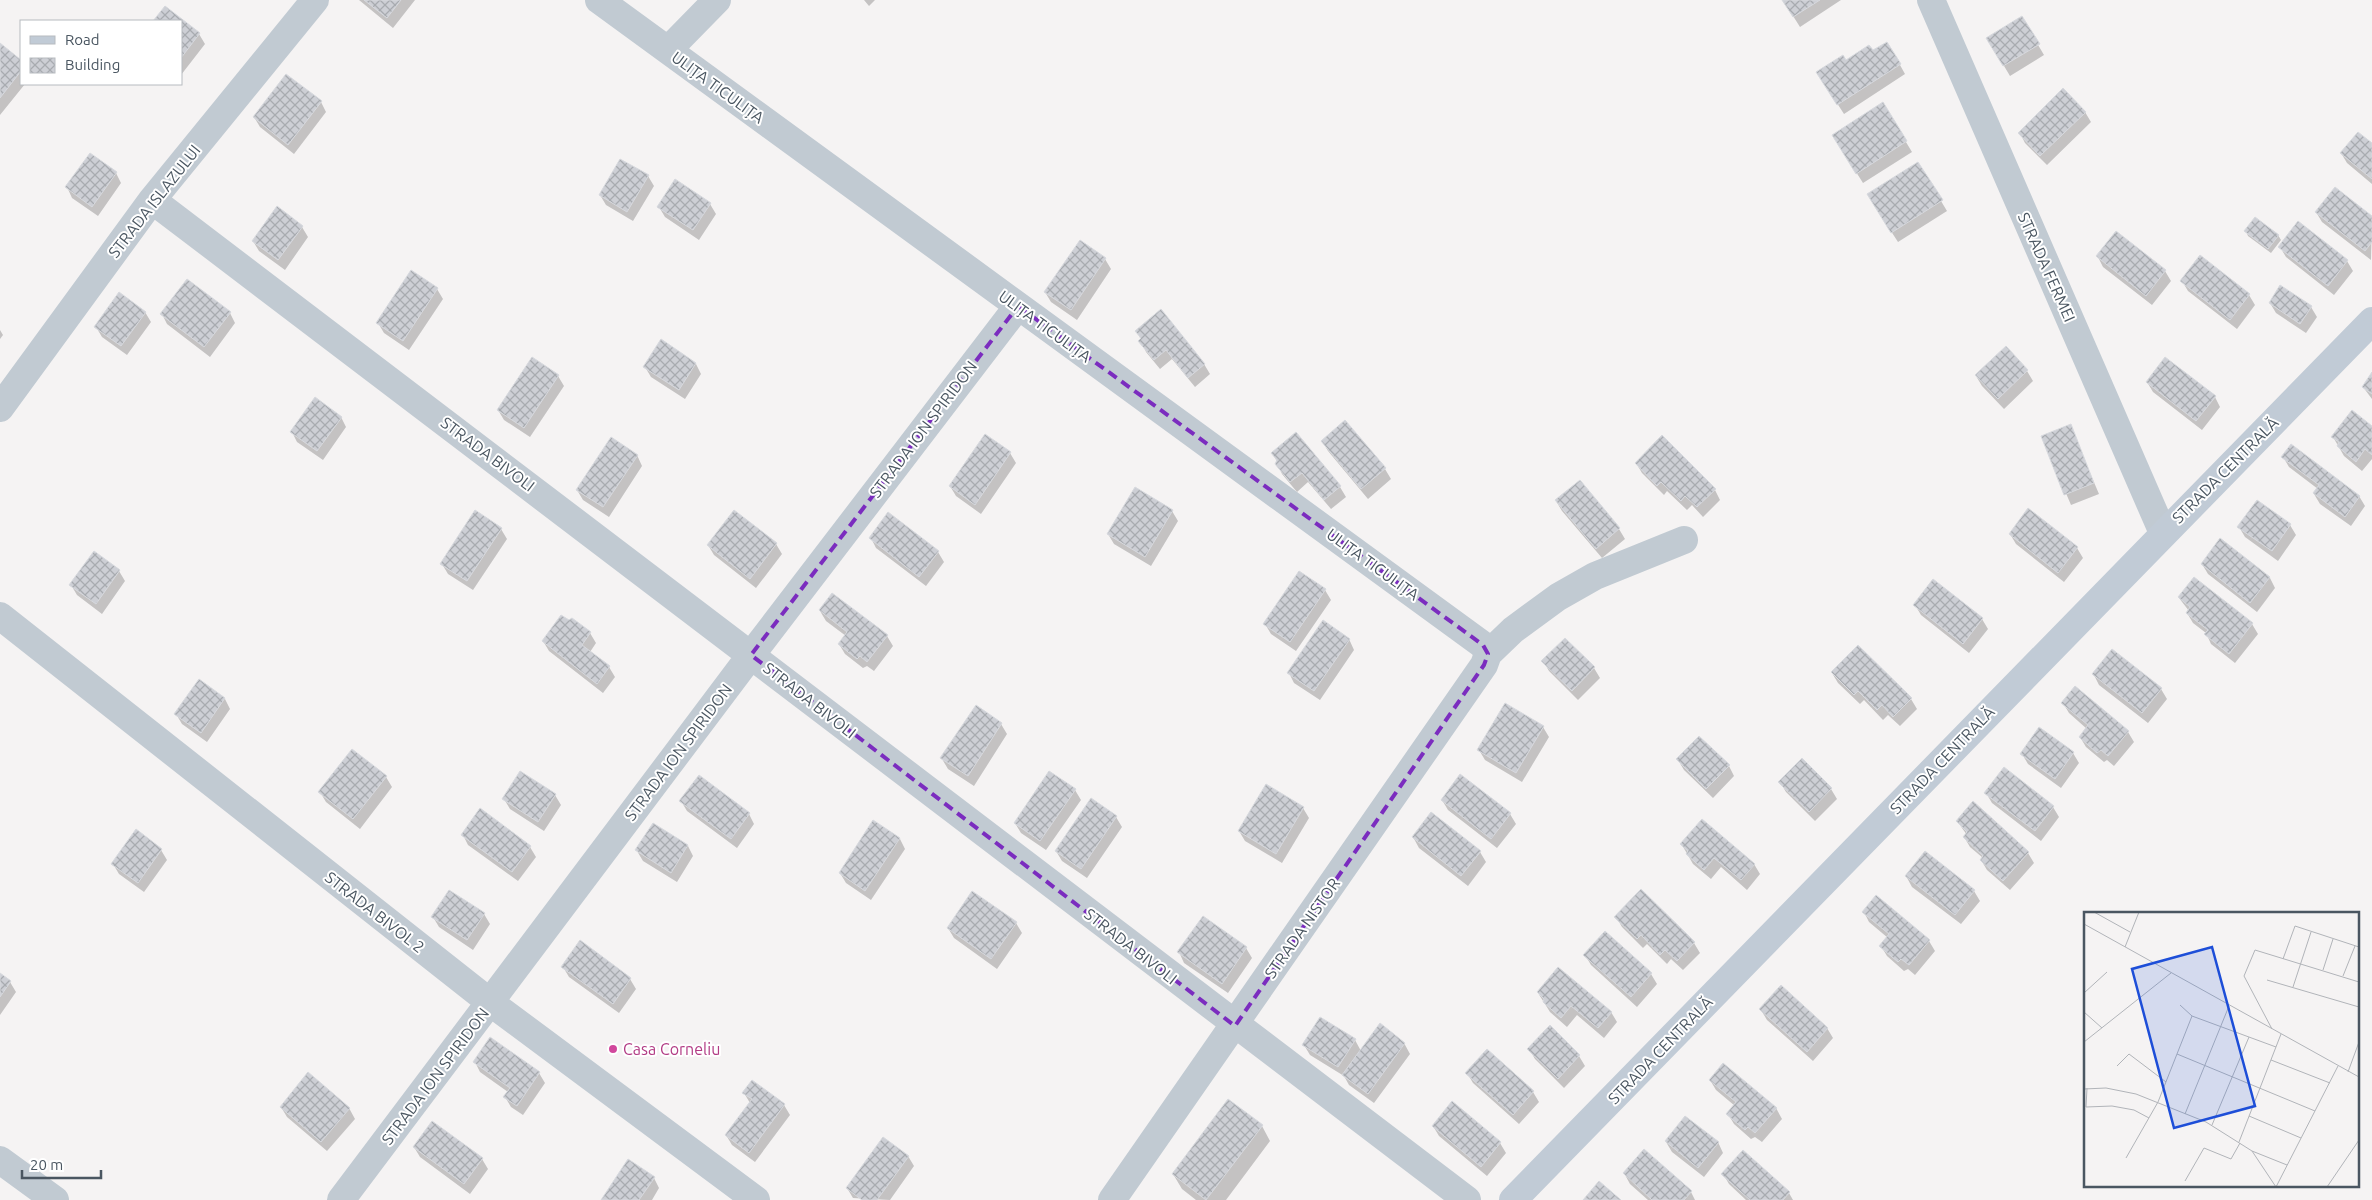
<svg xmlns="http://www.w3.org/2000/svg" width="2372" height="1200" font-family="Ubuntu,sans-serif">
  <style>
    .shadow { fill: #0003 }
    .building { fill: url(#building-cross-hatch); stroke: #d7d9de }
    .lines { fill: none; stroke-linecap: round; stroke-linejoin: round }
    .minor { stroke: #c1cad2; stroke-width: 28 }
    .secondary { stroke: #c1cbd6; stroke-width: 28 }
    .marked { fill: none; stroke: #7b2cbf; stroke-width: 4; stroke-dasharray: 10 6; stroke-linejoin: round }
    .hotel-dot { fill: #d1479c; stroke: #fff; stroke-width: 2 }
    .labels { text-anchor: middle; stroke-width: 4; stroke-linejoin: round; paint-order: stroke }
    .street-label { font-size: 16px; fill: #4a5661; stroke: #fff }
    .hotel-label { font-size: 16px; fill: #b23c85; stroke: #fff; text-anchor: start }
    .inset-road { fill: none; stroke: #b1b4b9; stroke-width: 1 }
    .view { fill: #1d4ed8; fill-opacity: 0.15; stroke: #1d4ed8; stroke-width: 2.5 }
    .inset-edge { fill: none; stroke: #4a5661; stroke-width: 2.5 }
  </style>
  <defs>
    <pattern id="building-cross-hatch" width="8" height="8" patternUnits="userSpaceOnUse" patternTransform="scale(1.25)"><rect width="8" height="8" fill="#cdcfd5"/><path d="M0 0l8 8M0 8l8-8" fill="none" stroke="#a8abb0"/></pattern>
  </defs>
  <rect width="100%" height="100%" fill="#f5f3f3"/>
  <path class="shadow" d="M359,0H415L393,28Z
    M864,0H875L869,6Z
    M1783,0H1841L1800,27Z
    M165,7L199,34L205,44L181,75V21H154Z
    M2022,18L2044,55L2010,76L1988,39Z
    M0,45L21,61V84H25L0,115Z
    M1873,52L1900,65L1905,74L1844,114L1824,83L1846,61Z
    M321,102L326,112L294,154L260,127L254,117Z
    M1883,104L1912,152L1863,183L1839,145Z
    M2085,112L2091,122L2047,165L2025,143L2020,133Z
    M2372,145V184L2347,163L2341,153Z
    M116,173L121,183L98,216L72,198L67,187Z
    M648,176L654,186L633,221L606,205L600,195Z
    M1941,201L1947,211L1898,242L1874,205Z
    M710,204L716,214L699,240L665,217L659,207Z
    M2316,212L2372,217L2371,260L2322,222Z
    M2298,223L2347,261L2353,271L2334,295L2286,257L2280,247Z
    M302,227L308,237L285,270L259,251L253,241Z
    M2246,231L2278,235L2281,240L2271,253L2248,236Z
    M2116,233L2165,271L2171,281L2152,305L2103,267L2098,257Z
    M1105,259L1111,269L1077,320L1051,302L1045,292Z
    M2182,281L2249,295L2255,305L2237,329L2188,291Z
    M437,289L443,299L409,350L384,333L378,323Z
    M2270,303L2311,307L2317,317L2306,333L2276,313Z
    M145,312L151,322L127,355L102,337L96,327Z
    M230,313L235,323L210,357L167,324L162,314Z
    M0,330L3,335L0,339Z
    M1137,331L1204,364L1210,374L1195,387L1172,359L1160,369L1146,352Z
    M2006,348L2027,371L2033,381L2004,409L1982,386L1976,376Z
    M696,364L701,374L685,399L651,377L645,367Z
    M2372,374V399L2363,387Z
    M558,376L564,386L530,437L504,420L498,410Z
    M2147,382L2215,397L2220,407L2202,430L2153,392Z
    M341,417L346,427L323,460L297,442L292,432Z
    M1345,422L1385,469L1391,479L1368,499L1328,451L1322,441Z
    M2070,426L2099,494L2071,505L2042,437Z
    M2372,428V459L2362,471L2344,456L2333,437Z
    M1010,453L1016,463L981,514L956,496L950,486Z
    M1273,453L1340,487L1346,497L1331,509L1308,482L1297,492L1282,474Z
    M637,455L642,466L609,517L583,500L577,490Z
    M2283,457L2359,496L2365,506L2351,526L2320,504L2314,494L2318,489L2289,467Z
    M1636,463L1715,490L1720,500L1703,517L1692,505L1687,510L1667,491L1664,495L1642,473Z
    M1579,481L1619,529L1625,539L1602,558L1562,511L1556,501Z
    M2028,510L2077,548L2083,558L2064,582L2016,544L2010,534Z
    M1172,511L1178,521L1151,566L1114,544L1108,534Z
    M2290,525L2296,535L2278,561L2245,537L2239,527Z
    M501,529L507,539L473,590L448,574L442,564Z
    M871,538L938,552L944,562L926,586L876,548Z
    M2220,540L2270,578L2275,588L2257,612L2208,574L2202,564Z
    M776,544L782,554L756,588L714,555L708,545Z
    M119,571L125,581L102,614L77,595L71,585Z
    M2194,578L2252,624L2258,634L2235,663L2211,644L2206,633L2193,623L2187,613L2189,611L2179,598Z
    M1933,581L1982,619L1988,629L1969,653L1921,615L1915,605Z
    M1325,590L1331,600L1296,651L1271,634L1265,624Z
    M820,611L887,636L893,646L874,671L867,666L863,668L845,654L839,644L846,636L826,621Z
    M572,619L590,633L596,643L590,652L609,667L615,677L603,693L549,651L543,641Z
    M1349,639L1354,650L1320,700L1294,683L1289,673Z
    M1543,661L1594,668L1600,678L1578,700L1549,671Z
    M1832,673L1911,699L1917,709L1900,726L1888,715L1883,720L1864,700L1860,704L1838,683Z
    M2094,675L2161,689L2167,699L2148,723L2099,685Z
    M199,681L225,699L230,709L207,742L182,724L176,714Z
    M2063,703L2128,732L2134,742L2114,766L2107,760L2104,762L2086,747L2080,737L2087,729L2069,713Z
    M976,707L1001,724L1007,734L974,786L948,769L942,759Z
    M1543,727L1549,737L1522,782L1485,760L1479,750Z
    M2073,753L2079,763L2061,788L2028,764L2022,754Z
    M1678,760L1729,766L1734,776L1713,798L1684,770Z
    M386,777L392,787L360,829L326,802L320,792Z
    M1780,782L1831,789L1837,799L1815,821L1786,792Z
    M1075,790L1081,800L1046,850L1021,833L1015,823Z
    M1986,793L2053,807L2059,817L2041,841L1992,803Z
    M555,795L561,805L544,831L510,809L504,799Z
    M1091,800L1116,817L1122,827L1087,878L1062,861L1056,851Z
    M1442,800L1510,814L1516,824L1497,848L1448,810Z
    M681,801L749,814L754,824L737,848L687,811Z
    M1303,808L1309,818L1282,863L1245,841L1239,831Z
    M1432,813L1480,852L1486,862L1468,886L1419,848L1413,837Z
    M1957,821L2028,853L2034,863L2010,890L1987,870L1981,860L1983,858L1970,847L1964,837L1967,835Z
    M874,822L900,839L905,849L871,900L846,883L840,873Z
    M653,824L688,846L693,856L677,882L643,861L637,851Z
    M463,835L530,847L536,857L518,881L468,845Z
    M1682,845L1754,864L1760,874L1747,890L1721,867L1711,879L1693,864Z
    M161,850L167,860L144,892L119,874L113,864Z
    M1906,876L1974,891L1980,901L1961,924L1912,887Z
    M1864,912L1929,941L1935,951L1915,975L1908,969L1904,971L1887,956L1881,946L1888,938L1869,922Z
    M484,914L490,924L473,950L439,927L433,917Z
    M1203,917L1246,948L1252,958L1228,993L1184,963L1179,952Z
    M1616,917L1694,943L1700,953L1683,970L1671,959L1667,964L1647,944L1643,948L1622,927Z
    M1016,923L1022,933L997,969L954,938L948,928Z
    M1605,933L1651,974L1657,984L1637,1007L1591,965L1585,955Z
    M581,942L630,979L636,989L619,1013L569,977L563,967Z
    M0,975L10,982L16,992L0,1015Z
    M1538,993L1611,1012L1617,1022L1604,1038L1577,1015L1567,1027L1550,1012Z
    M1761,1010L1827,1028L1833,1038L1813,1061L1767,1020Z
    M1550,1027L1579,1056L1585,1066L1564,1088L1535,1059L1529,1049Z
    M1355,1040L1361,1051L1404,1043L1410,1054L1374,1103L1349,1085L1344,1076L1310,1055L1304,1045Z
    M475,1062L539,1073L545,1083L523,1115L511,1107L505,1097L508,1092L480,1072Z
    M1467,1073L1533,1092L1539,1102L1519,1124L1473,1083Z
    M1710,1080L1776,1108L1782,1119L1762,1142L1755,1137L1751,1139L1734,1124L1728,1114L1735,1106L1716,1090Z
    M744,1093L784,1105L790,1115L755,1162L732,1145L726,1135L750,1103Z
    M281,1107L349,1108L355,1119L327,1151L287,1117Z
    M433,1122L482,1159L488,1169L470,1194L420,1157L414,1147Z
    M1262,1126L1270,1141L1226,1200H1196L1182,1189L1173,1174Z
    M1433,1126L1500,1143L1506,1153L1487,1176L1439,1136Z
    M1666,1142H1718L1723,1153L1704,1177L1672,1152Z
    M1743,1152L1789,1193L1793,1200H1746L1729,1184L1723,1174Z
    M908,1156L914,1166L890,1200L853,1198L847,1188Z
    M1624,1173L1691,1192L1695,1200H1648L1630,1184Z
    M654,1178L659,1188L652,1200H602Z"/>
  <path class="building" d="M364,0H401L387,18Z
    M1782,0H1820L1793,17Z
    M165,6L200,33L181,58V21H153Z
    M2022,16L2040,44L2003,66L1986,38Z
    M1887,42L1901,64L1837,105L1816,72L1843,55L1846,60L1869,45L1873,50Z
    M0,43L21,60V71L0,98Z
    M286,74L322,101L288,145L253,117Z
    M2063,88L2086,112L2040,156L2018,133Z
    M1883,102L1907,141L1856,174L1832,135Z
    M2358,132L2372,143V179L2340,153Z
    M90,153L117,172L92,207L65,187Z
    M620,159L649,175L627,212L599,195Z
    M1918,162L1943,200L1891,233L1867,194Z
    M675,179L711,203L693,230L657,207Z
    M2335,187L2372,216V242L2365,251L2315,212Z
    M277,206L303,226L278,260L252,241Z
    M2255,217L2279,235L2268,249L2244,231Z
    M2298,221L2348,260L2328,286L2278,247Z
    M2116,231L2166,270L2146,296L2096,256Z
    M1080,240L1106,258L1071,310L1044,292Z
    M2200,255L2250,294L2230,320L2180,281Z
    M411,270L438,288L403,341L376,323Z
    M187,279L231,312L204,347L160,314Z
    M2280,285L2312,306L2300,324L2269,303Z
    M119,292L146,312L121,346L94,327Z
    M1161,309L1205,364L1188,378L1166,350L1154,360L1138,341L1141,338L1135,331Z
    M661,339L696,363L679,390L643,367Z
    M2006,346L2028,370L1998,399L1975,375Z
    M532,357L559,375L524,428L497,410Z
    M2165,357L2216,396L2196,421L2146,382Z
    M2372,372V394L2362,387Z
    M315,397L342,417L317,451L290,432Z
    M2352,410L2372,426V455L2365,449L2356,462L2337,446L2339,442L2331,437Z
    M1345,420L1386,468L1361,489L1321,441Z
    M2071,424L2094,483L2064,495L2041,436Z
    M1296,432L1341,486L1324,500L1302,473L1290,482L1275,464L1277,460L1271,453Z
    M985,434L1011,452L975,505L949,486Z
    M1662,435L1716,489L1697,507L1685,496L1681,501L1661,482L1657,486L1635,463Z
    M611,437L638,455L603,507L576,490Z
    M2291,444L2360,496L2345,517L2313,493L2319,485L2281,457Z
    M1580,480L1620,528L1596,549L1555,500Z
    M1135,487L1173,510L1145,557L1107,534Z
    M2257,500L2291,524L2272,551L2237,527Z
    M2028,508L2078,547L2058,573L2009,534Z
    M475,510L502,528L467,581L440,564Z
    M734,510L777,543L750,579L707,545Z
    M888,512L939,551L919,577L869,538Z
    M2220,538L2270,577L2250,603L2201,564Z
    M94,551L120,570L96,604L69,585Z
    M1299,571L1326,589L1290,642L1263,624Z
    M2194,577L2253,623L2229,654L2204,634L2208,630L2186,613L2190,607L2178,597Z
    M1933,579L1983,618L1963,644L1913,605Z
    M832,593L888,635L867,662L860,656L857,659L838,644L847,632L819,610Z
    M561,615L569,620L572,618L591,632L582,645L610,666L597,684L542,641Z
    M1323,620L1350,639L1314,691L1287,673Z
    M1565,638L1595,667L1572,691L1541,661Z
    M1858,645L1912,698L1893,717L1882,705L1877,710L1858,691L1854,695L1831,672Z
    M2112,649L2162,688L2142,713L2092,674Z
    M199,679L225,698L201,733L174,714Z
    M2075,686L2129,731L2108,756L2101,750L2097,753L2079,737L2088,725L2061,703Z
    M1505,703L1544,726L1516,773L1477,750Z
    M976,705L1002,723L968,776L940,758Z
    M2039,727L2074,752L2055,779L2020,754Z
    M1699,736L1730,765L1706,789L1676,759Z
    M352,749L387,776L353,819L318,792Z
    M1802,758L1832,788L1809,812L1778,782Z
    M2004,767L2054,806L2035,831L1984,793Z
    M520,771L556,794L538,822L502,799Z
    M1049,771L1076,789L1040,841L1014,823Z
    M1460,774L1511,813L1491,839L1441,800Z
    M699,775L750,813L731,839L679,801Z
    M1266,784L1304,807L1276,854L1238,831Z
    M1091,798L1117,816L1081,869L1055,851Z
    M1973,801L2029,852L2003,881L1980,860L1983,856L1963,837L1967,832L1956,821Z
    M480,808L531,846L512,872L461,835Z
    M1431,812L1481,851L1461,876L1412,837Z
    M1702,819L1755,864L1741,880L1714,858L1704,870L1686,854L1688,851L1680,844Z
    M873,820L900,838L865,891L839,873Z
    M653,823L688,845L671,873L635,850Z
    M136,829L162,849L138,883L111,864Z
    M1925,851L1975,890L1955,915L1905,876Z
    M1641,889L1695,942L1677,961L1665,950L1660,955L1641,935L1637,939L1614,917Z
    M449,890L485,913L467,940L431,917Z
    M972,891L1017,922L991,959L947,928Z
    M1876,895L1930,940L1909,965L1901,959L1898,962L1879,946L1889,934L1862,912Z
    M1203,916L1247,947L1222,984L1177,952Z
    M1605,931L1652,973L1631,997L1583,955Z
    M580,940L631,978L613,1004L561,967Z
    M1558,967L1612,1012L1598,1028L1571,1006L1561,1018L1543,1002L1544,999L1537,992Z
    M0,973L11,981L0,997Z
    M1781,985L1828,1028L1807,1052L1759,1009Z
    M1320,1017L1356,1039L1338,1067L1302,1045Z
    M1380,1023L1405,1043L1368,1094L1342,1075Z
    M1550,1025L1580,1055L1558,1079L1527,1049Z
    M490,1037L540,1072L517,1106L503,1097L510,1088L473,1062Z
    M1487,1049L1534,1091L1513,1115L1465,1073Z
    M1723,1063L1777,1108L1755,1133L1748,1127L1745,1130L1726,1114L1736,1102L1709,1080Z
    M308,1072L350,1108L321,1142L280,1107Z
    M752,1080L785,1104L749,1153L725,1135L752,1099L742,1093Z
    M1228,1099L1263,1125L1206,1200L1172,1174Z
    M1452,1101L1501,1142L1481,1167L1432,1126Z
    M1685,1116L1719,1142L1698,1168L1665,1141Z
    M432,1121L483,1158L464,1184L413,1147Z
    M883,1137L909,1156L877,1200H862L846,1188Z
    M1644,1149L1692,1191L1684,1200H1652L1623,1173Z
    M1743,1150L1790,1192L1783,1200H1750L1721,1174Z
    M628,1159L655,1177L639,1200H601Z
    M1599,1181L1621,1200H1583Z"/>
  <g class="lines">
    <path class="minor" d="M599,0L1483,645L1488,654
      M1931,0L2163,533
      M668,50L717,0
      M152,200L1467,1200
      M0,408L152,200L315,0
      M0,616L491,1003L756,1200
      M0,1160L55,1200
      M341,1200L751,655L1018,306
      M1112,1200L1484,665L1488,654L1513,630L1558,597L1595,576L1684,540"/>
    <path class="secondary" d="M1513,1200L2372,321"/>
  </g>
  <path class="marked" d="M1018,306L1483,645L1488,654L1484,665L1235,1026L751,655Z"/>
  <circle class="hotel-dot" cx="613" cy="1049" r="5"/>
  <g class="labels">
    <g class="street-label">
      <text transform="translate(718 87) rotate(36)" y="6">ULIȚA TICULIȚA</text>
      <text transform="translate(154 201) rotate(-52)" y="6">STRADA ISLAZULUI</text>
      <text transform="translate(2047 267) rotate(66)" y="6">STRADA FERMEI</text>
      <text transform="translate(1045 326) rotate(36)" y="6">ULIȚA TICULIȚA</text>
      <text transform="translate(923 429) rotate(-53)" y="6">STRADA ION SPIRIDON</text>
      <text transform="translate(488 454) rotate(37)" y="6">STRADA BIVOLI</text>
      <text transform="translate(2225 470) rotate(-45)" y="6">STRADA CENTRALĂ</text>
      <text transform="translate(1373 564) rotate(36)" y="6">ULIȚA TICULIȚA</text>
      <text transform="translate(810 700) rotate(38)" y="6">STRADA BIVOLI</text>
      <text transform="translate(678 752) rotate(-53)" y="6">STRADA ION SPIRIDON</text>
      <text transform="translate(1942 760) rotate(-46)" y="6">STRADA CENTRALĂ</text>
      <text transform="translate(375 912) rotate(38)" y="6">STRADA BIVOL 2</text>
      <text transform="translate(1302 928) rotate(-55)" y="6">STRADA NISTOR</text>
      <text transform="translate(1131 946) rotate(38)" y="6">STRADA BIVOLI</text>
      <text transform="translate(1660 1050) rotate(-46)" y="6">STRADA CENTRALĂ</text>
      <text transform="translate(435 1076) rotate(-53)" y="6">STRADA ION SPIRIDON</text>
    </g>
    <g class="hotel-label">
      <text x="623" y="1055">Casa Corneliu</text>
    </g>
  </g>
  <g transform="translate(2084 912)">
    <rect width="275" height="275" fill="#f5f3f3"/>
    <path class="inset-road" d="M10,0L46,20M0,12L275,165M41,35L55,0M199,47L211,14L275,35M239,58L249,27M259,64L271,34M183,68L275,95M209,75L227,20M0,81L23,60M96,93L108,104L192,135M0,100L18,116M188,117L160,64L171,38L275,70M0,130L87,61M93,142L231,199M187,148L246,171M33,154L45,142L82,170M264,160L275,130M3,176L2,195L28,194L50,198L65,206M0,177L22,176L52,182L122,210L168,239L192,275M101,202L145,94M165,204L217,226M128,213L165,125M155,230L197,122M168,239L203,253M42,246L74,190L108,104M101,269L120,236L147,247L156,231M192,275L254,154M243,275L275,228"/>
    <path class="view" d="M128,35L171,194L90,216L48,57Z"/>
    <rect width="275" height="275" class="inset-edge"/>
  </g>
  <rect x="20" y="20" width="162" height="65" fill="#ffffff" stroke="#b7bbc0"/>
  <rect x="30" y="36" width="25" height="8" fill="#c1cbd6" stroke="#b7bbc0"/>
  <text x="65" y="45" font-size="15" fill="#4a5661">Road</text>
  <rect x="30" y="58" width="25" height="15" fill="url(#building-cross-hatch)" stroke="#b7bbc0"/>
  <text x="65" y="70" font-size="15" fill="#4a5661">Building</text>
  <path d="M22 1170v8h79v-8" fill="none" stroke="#4a5661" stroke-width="2.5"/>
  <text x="30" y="1170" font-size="15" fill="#4a5661" stroke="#ffffff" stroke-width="4" paint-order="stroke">20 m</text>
</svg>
